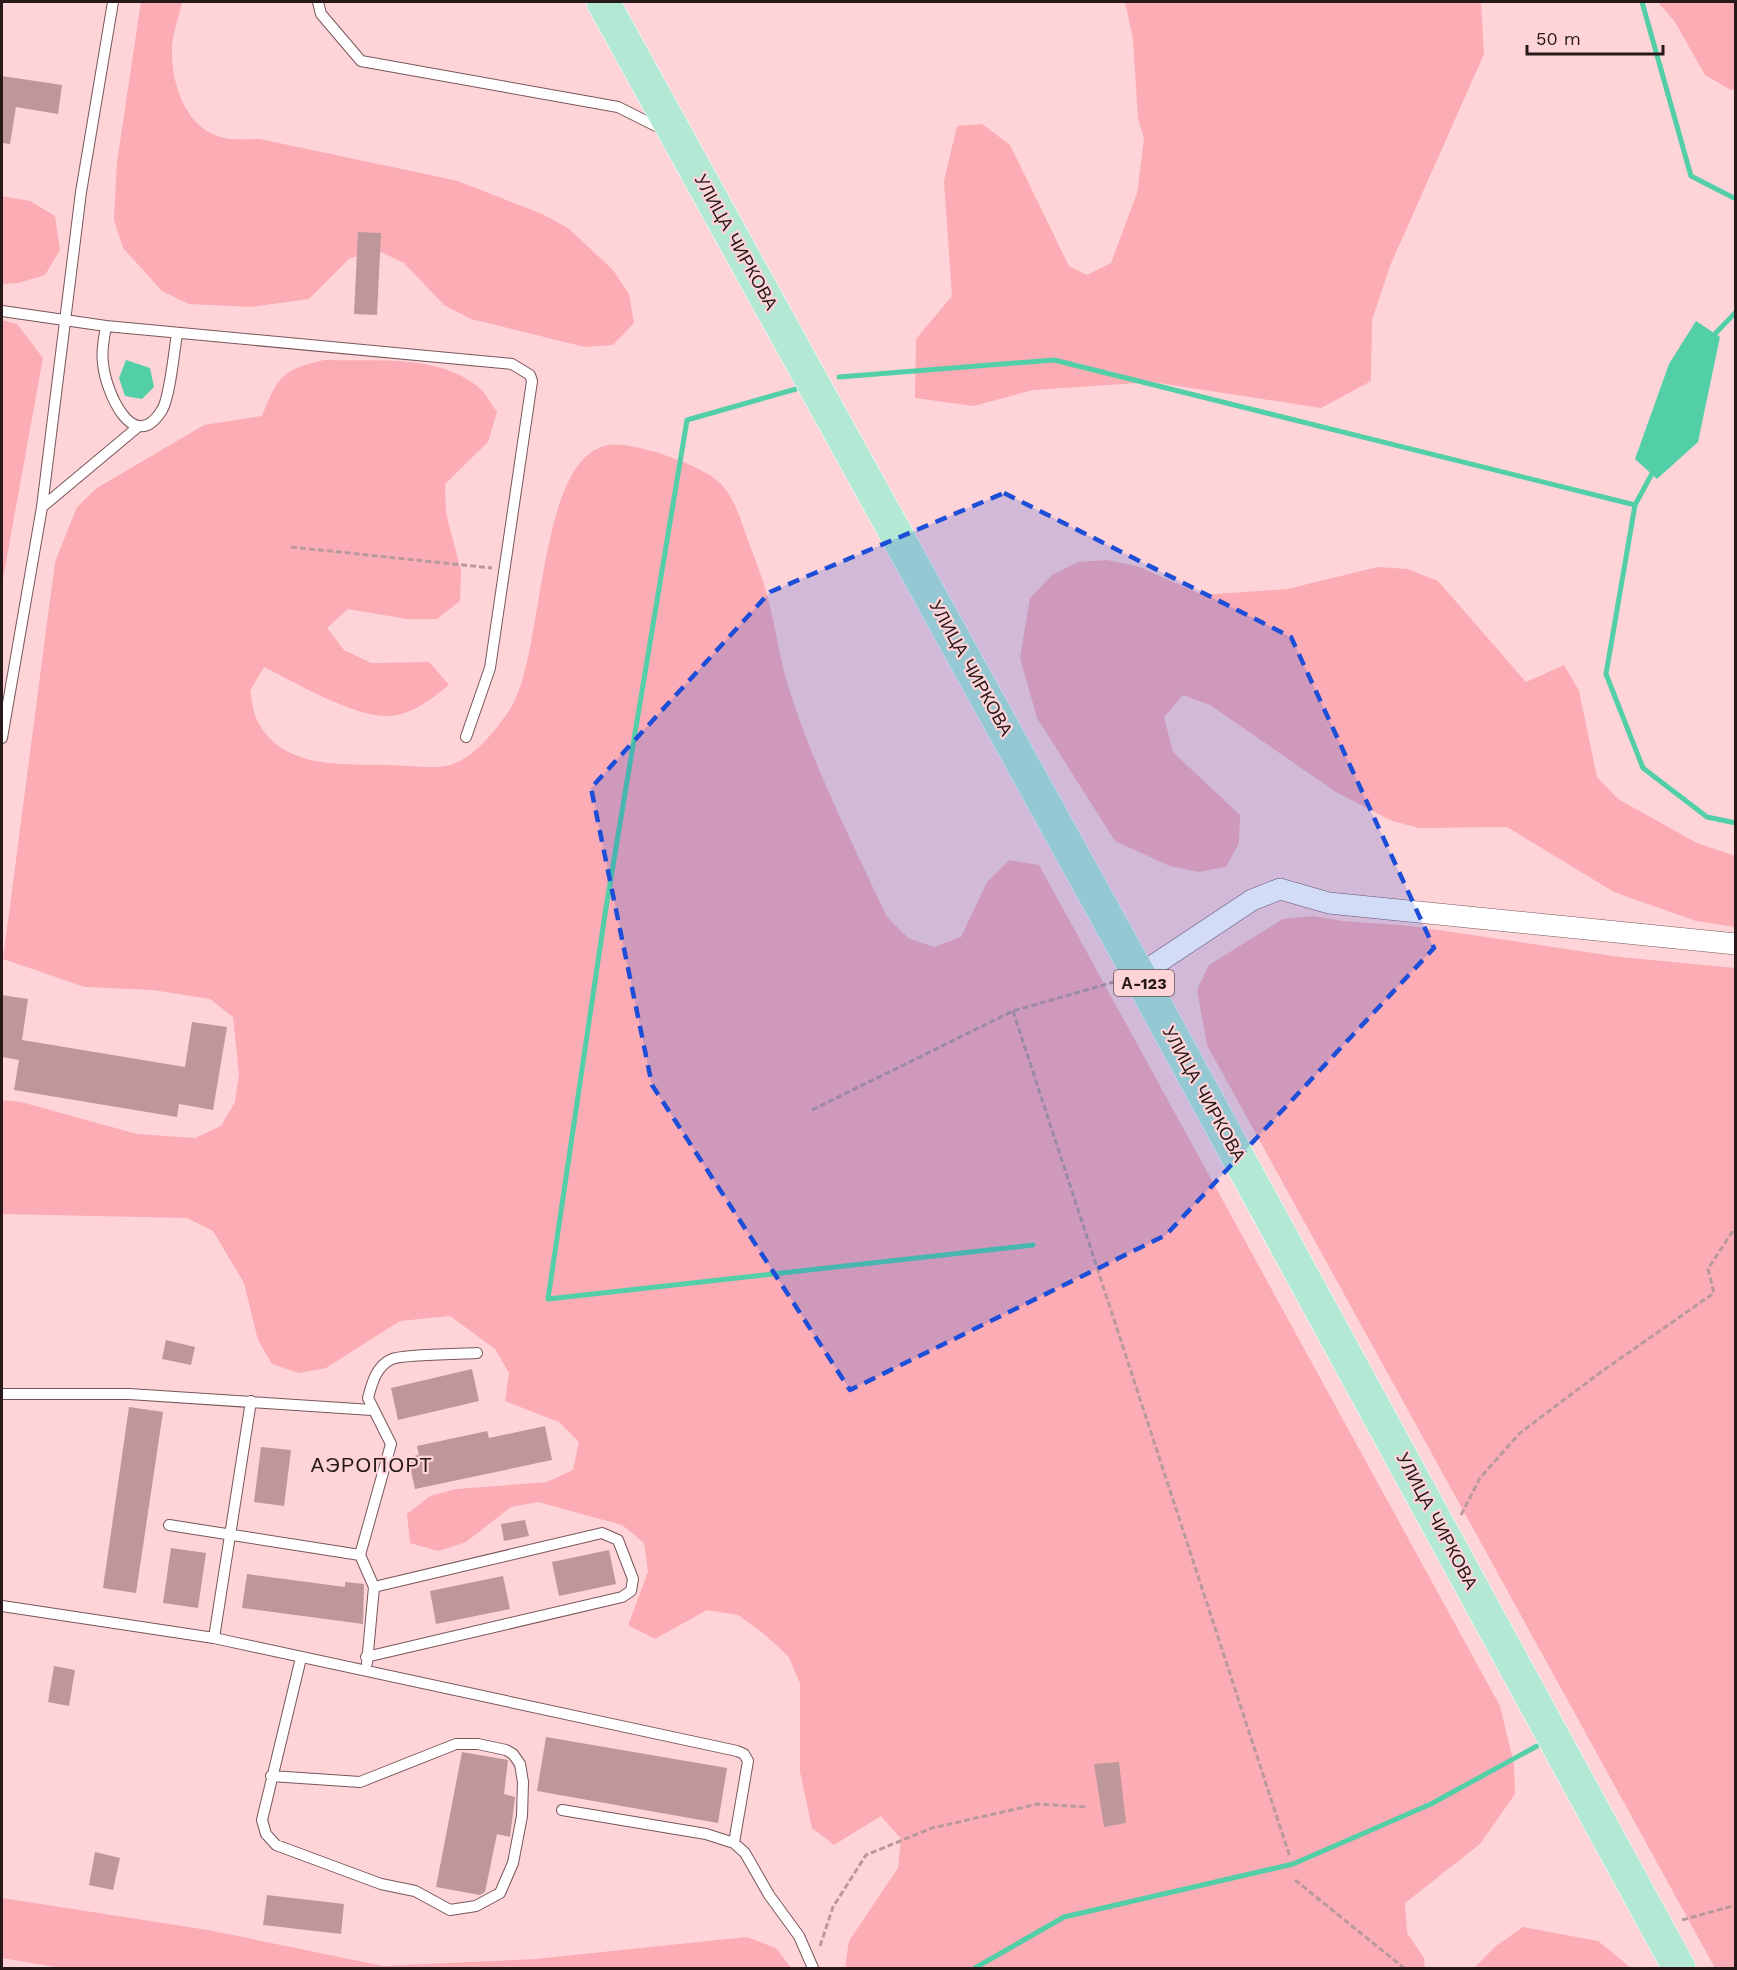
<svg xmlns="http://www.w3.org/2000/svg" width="1737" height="1970" font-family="'Work Sans',sans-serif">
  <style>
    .green { fill: #fbacb5 }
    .water { fill: #52cfa7 }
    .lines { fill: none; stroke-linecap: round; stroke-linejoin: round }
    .stream { stroke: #52cfa7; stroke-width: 5 }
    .building { fill: #be979b }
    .service-casing { stroke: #79565a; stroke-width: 12 }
    .minor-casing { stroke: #79565a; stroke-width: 22 }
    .primary-casing { stroke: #fff; stroke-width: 34 }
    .path { stroke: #ba999c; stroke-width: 3; stroke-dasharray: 6 3; stroke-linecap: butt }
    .service { stroke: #fff; stroke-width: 10 }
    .minor { stroke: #fff; stroke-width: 21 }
    .primary { stroke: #b2e8d4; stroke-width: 33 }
    .marked { fill: #1d4ed8; fill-opacity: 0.2; stroke: #1d4ed8; stroke-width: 4.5; stroke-dasharray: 12 8; stroke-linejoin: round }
    .labels { text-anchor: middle; stroke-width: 4.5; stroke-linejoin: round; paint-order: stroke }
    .shield { fill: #fed4d8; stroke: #685053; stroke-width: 1.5 }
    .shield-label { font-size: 16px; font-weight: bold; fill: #27181a }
    .street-label { font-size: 18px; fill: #27181a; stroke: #fed4d8 }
    .neighbourhood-label { font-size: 20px; letter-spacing: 1.5px; fill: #27181a; stroke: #fed4d8 }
  </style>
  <rect width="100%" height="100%" fill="#fed4d8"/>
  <path class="green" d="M141,2H182C179,16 173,32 172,47C171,86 187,135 232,139C241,140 251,139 260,139L458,181L542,214L568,228L613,270L629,294L634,323L613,345L585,347L471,319L444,305L404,263L379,251L350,258L309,299L251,307L189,304L162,291L123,248L114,220L117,162Z
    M1125,2H1481L1484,54L1390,266L1372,320L1371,381L1321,408L1153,382L1033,390L974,406L915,398L916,339L952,296L944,181L957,126L982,124L1010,145L1069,266L1087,275L1111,263L1137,193L1144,138L1138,119L1133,39Z
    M1658,2H1735V89L1731,90L1705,75L1675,22Z
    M2,196L30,201L55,216L60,250L45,275L18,283L2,284Z
    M2,320L17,324L43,358L2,584Z
    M324,360C374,362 435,353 477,386C485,392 491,404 497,412L488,442L445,484L446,513L461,571L460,601L437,619H407L348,609L327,628L344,650L371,663L429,662L449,685C434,697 417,711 397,715C362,723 297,683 264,667L250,691C252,701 253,712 257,720C281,769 340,764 386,765C405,765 428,769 446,766C472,761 494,732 509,711C546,659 535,456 609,445C633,441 705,466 721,484C735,499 741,520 747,538C754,557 762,576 767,595C776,626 779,659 789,689C814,768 852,842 887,917L908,938L934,947L961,937L987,882L1009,860L1039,865L1500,1706L1514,1764L1515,1794L1480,1844L1405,1903L1407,1933L1424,1958L1425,1968H845L849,1941L898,1868L901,1839L881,1816L834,1845L812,1828L800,1772V1683L788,1656L764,1634L738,1615L707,1610L655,1639L628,1625L648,1572L644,1543L622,1525L538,1502L511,1507L466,1542L438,1551L410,1543L407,1514L430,1496L457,1489L547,1482L573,1470L579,1442L559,1422L505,1401L509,1373L495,1349L450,1316L400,1321L326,1368L299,1373L272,1364L258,1340L244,1283L213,1231L187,1218L2,1214V1100L21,1102L137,1134L195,1138L221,1126L235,1102L239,1074L233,1017L210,999L153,990L85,987L3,959L55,562L77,507L97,488L204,425L262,416C278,376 282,370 324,360Z
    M1107,560L1137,566L1203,595L1287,589L1378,567L1408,569L1438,581L1526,682L1564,665L1579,691L1597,777L1618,799L1697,843L1735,856V927L1696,921L1614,892L1507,827L1418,828L1390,820L1336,792L1210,705L1183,695L1164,717L1173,752L1240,815L1239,843L1226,867L1198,872L1170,866L1115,841L1037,718L1020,658L1030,598L1052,575L1078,562Z
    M1313,916L1343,921L1411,926L1620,957L1735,968V1968H1715L1207,1045L1197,990L1209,965L1283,919Z
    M2,1898L208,1930L383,1966L535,1959L747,1937L776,1948L791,1968H60L2,1958Z
    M1523,1927L1598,1941L1631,1968H1474L1496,1946Z"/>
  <path class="water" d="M1696,321L1720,337L1698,442L1657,479L1635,459L1669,364Z
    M126,360L150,368L154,387L142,399L125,396L119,378Z"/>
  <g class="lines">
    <path class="stream" d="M1642,2L1691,176L1736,199
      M1711,338L1736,312
      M839,377L1054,360L1635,505L1655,468
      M796,389L687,420L605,914L548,1299L1033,1245
      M1635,505L1606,674L1643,768L1707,817L1736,823
      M975,1968L1064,1917L1293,1864L1431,1804L1537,1746"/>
  </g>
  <path class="building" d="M2,76L62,85L58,114L16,107L10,144L2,143Z
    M358,232L381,233L377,315L354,314Z
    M2,995L28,999L22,1040L185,1067L192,1022L227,1027L213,1110L179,1104L177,1117L14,1090L19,1060L2,1057Z
    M166,1340L195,1347L191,1365L162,1359Z
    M472,1369L479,1401L398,1420L391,1388Z
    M129,1407L163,1412L136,1593L103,1588Z
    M545,1426L552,1460L415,1489L408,1457L419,1455L417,1446L487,1431L489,1438Z
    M261,1447L291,1450L284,1506L254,1502Z
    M525,1520L529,1536L504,1541L501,1524Z
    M171,1548L206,1553L198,1608L163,1603Z
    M609,1550L616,1584L559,1596L552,1562Z
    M247,1574L345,1587V1582L364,1584L363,1624L242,1608Z
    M503,1576L510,1609L436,1624L430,1591Z
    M54,1666L75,1670L69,1706L48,1702Z
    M546,1737L727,1768L718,1823L537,1791Z
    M462,1752L508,1760L504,1794L515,1797L510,1837L497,1834L485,1892L480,1895L436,1887Z
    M1119,1762L1126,1823L1104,1827L1094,1764Z
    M95,1852L120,1858L113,1890L89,1885Z
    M267,1895L344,1904L341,1934L263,1925Z"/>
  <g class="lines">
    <defs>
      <path id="service" d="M318,2L321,14L361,61L618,107L664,130
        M2,311L106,326L512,364L530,375L532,381L490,668L466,737
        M106,326C104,338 101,351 103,363C105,390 133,457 162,410C170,397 174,351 177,334
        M42,507L139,426
        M2,738L42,507L81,192L113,2
        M2,1394H129L372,1410
        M169,1525L360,1555
        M2,1606L214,1638L737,1751L744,1754L748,1761L734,1843
        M214,1638L251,1401
        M366,1657L622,1597L631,1591L633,1579L618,1540L602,1533L374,1587
        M367,1663L374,1587L360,1555L391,1444L368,1398C372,1383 376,1366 392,1359C404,1354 460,1354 477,1353
        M271,1776L360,1782L456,1744H478L506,1750L513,1754L520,1764L523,1782L522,1816L513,1863L500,1893L476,1906L450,1910L415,1891L381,1884L276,1845L266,1834L262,1820L301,1658
        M562,1810L706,1834L734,1843L745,1853L769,1895L799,1936L813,1968"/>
      <path id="minor" d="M1139,975L1252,900L1280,889L1329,903L1736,944"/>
      <path id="primary" d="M603,2L1139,975L1679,1968"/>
    </defs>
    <use href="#service" class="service-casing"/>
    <use href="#minor" class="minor-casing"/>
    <use href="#primary" class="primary-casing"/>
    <path class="path" d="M291,547L492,568
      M1013,1011L1290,1857
      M812,1110L1013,1011L1114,982
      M1461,1515L1480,1478L1520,1433L1601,1372L1714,1293L1708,1269L1736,1226
      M1295,1880L1404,1968
      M1682,1920L1736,1905
      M820,1946L833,1907L866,1855L932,1828L1038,1804L1088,1807"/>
    <use href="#service" class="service"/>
    <use href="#minor" class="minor"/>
    <use href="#primary" class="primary"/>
  </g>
  <path class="marked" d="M1004,493L1291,637L1434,948L1166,1235L850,1390L652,1085L591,788L770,592Z"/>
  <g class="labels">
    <rect class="shield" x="1114" y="970" width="60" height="26" rx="4.5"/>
    <g class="shield-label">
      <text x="1144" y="989">А-123</text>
    </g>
    <g class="street-label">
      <text transform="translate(736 242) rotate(61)" y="6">УЛИЦА ЧИРКОВА</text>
      <text transform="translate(971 668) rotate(61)" y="6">УЛИЦА ЧИРКОВА</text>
      <text transform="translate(1204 1094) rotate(61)" y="6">УЛИЦА ЧИРКОВА</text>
      <text transform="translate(1437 1521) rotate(62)" y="6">УЛИЦА ЧИРКОВА</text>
    </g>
    <g class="neighbourhood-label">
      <text x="372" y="1472">АЭРОПОРТ</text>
    </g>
  </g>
  <rect width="1737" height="1970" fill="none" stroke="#27181a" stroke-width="6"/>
  <path d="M1527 45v9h136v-9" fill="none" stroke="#27181a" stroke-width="3"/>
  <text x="1536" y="45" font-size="18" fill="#27181a" stroke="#fed4d8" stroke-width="4.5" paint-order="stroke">50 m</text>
</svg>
